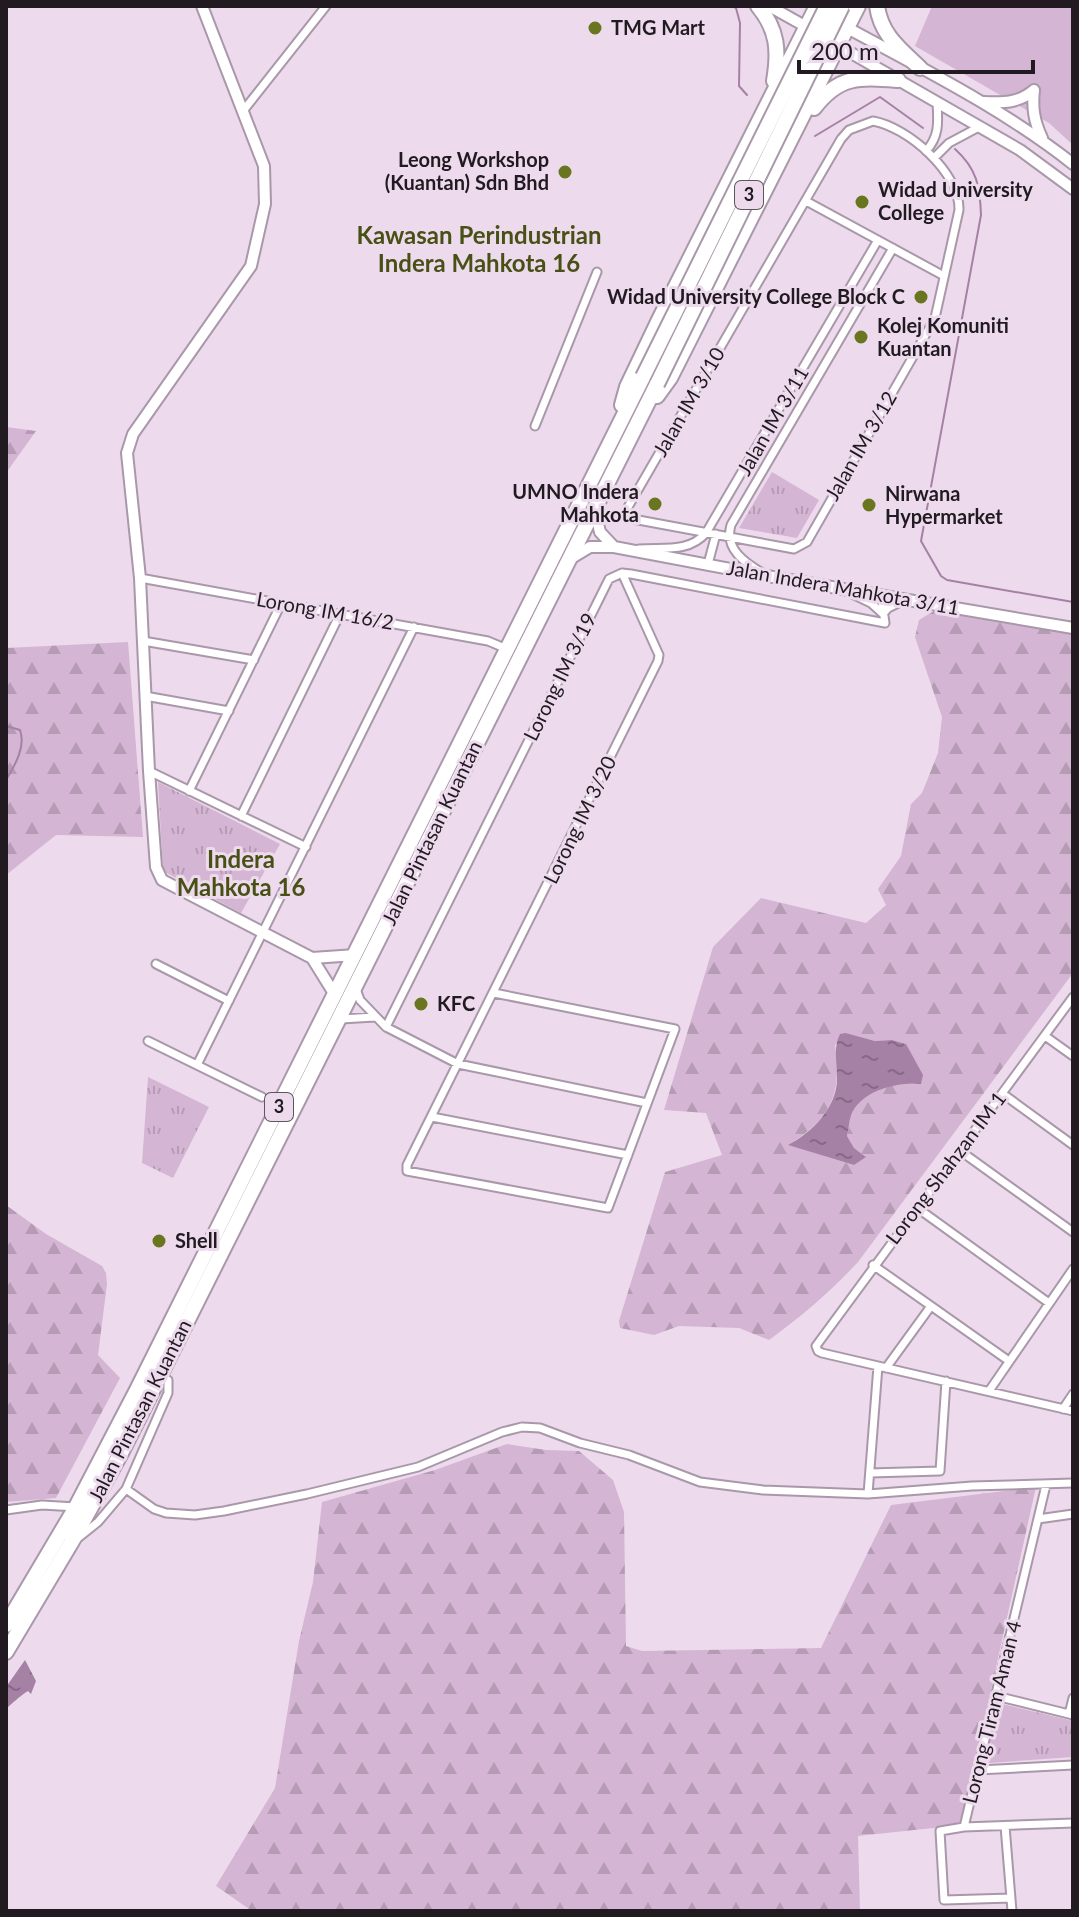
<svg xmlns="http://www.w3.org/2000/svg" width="1079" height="1917" font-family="Lato,sans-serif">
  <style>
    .green { fill: #d4b5d3 }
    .forest { fill: url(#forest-firs); fill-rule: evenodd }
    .park { fill: url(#park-tufts) }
    .water { fill: url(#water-ripples) }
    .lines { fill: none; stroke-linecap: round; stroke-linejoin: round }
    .stream { stroke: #a581a5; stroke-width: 2 }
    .street-casing { stroke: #a998a9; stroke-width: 11 }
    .secondary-casing { stroke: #a998a9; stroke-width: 14 }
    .highway-casing { stroke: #a998a9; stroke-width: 18 }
    .street { stroke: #fff; stroke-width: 7 }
    .secondary { stroke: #fff; stroke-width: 10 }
    .highway { stroke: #fff; stroke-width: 14 }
    .highway-bridge-casing { stroke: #a998a9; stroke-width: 18; stroke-linecap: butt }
    .highway-bridge { stroke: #fff; stroke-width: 14 }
    .poi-dot { fill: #6a751f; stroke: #eddbed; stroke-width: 3 }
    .labels { text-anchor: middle; stroke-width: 6; stroke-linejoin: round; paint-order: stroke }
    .shield { fill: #eddbed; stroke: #5e555e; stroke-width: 2 }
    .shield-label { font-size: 18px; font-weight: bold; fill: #211b21 }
    .poi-label { font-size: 20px; font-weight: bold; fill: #211b21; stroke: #eddbed; text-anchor: start }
    .street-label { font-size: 20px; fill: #211b21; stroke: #eddbed }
    .quarter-label { font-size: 24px; font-weight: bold; fill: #485016; stroke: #eddbed }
  </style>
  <defs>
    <pattern id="forest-firs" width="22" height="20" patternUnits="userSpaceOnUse" patternTransform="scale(2)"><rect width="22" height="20" fill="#d4b5d3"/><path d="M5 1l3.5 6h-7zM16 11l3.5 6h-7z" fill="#b69bb5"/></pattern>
    <pattern id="park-tufts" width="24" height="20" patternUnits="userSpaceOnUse" patternTransform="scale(2)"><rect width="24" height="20" fill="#d4b5d3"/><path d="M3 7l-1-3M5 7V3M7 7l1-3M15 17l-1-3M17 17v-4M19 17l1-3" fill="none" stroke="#b69bb5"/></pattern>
    <pattern id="water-ripples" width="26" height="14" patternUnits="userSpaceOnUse" patternTransform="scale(2)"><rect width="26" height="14" fill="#a581a5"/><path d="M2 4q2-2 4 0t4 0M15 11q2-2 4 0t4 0" fill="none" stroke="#866986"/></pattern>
  </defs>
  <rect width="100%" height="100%" fill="#eddbed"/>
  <path class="green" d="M932,6H1073V145L1049,123L915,46Z"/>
  <path class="forest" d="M6,427L36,431L6,473Z
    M944,605L1073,629V973L858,1262C830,1292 802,1316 769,1340L739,1328L679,1326L654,1335L620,1328L619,1321L665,1172L722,1155L706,1113L664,1110L713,947L761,898L866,923L886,905L878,889L901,856L911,804L922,793L938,753L942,717L915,637L919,620ZM846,1033L875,1041L892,1040L906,1044L920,1084C898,1081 866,1089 853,1111C849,1118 849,1129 847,1136L854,1148L865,1156L854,1165L789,1145C831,1117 842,1096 835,1045Z
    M128,642L143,837L56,835L6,875V648Z
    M6,1205L46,1234L102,1266L106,1273L107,1284L98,1355L120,1378L56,1498L6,1502Z
    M507,1444L546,1450L579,1451L613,1480L624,1512L626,1646L642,1651L821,1648L891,1505L1036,1487L961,1825L858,1836L860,1911H252L216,1886L275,1788L299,1641L313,1582L322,1502L435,1470Z"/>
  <path class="park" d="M772,472L819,500L797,538L739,528Z
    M158,782L280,844L241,913L163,871Z
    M148,1077L209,1107L173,1178L142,1163Z
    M998,1703L1073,1721V1757L989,1763L983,1756Z"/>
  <path class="water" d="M846,1033L875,1041L892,1040L906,1044L923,1075L921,1084C898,1082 866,1089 853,1111C849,1118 849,1129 847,1136L854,1148L866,1157L854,1165L788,1145C813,1132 838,1106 837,1077C837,1061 833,1048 840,1034Z
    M25,1660L36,1681L31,1694L28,1691C24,1693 10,1705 6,1709V1687Z"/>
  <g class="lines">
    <path class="stream" d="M732,6L736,8L740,23L739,86L747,95
      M815,136L880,97L923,128
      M955,149C977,169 980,186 981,215L921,541L941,576L947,580L1073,602
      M6,726L20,730C26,747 15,765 6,780"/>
    <defs>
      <path id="street" d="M243,111L326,6
        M873,121C907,127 960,172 959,210L935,318L807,542L794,549L633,519L628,514V507L841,139L849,130Z
        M926,151C940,136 938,121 937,102
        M934,158L949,143L979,127
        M806,201L944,276
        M535,426L597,272
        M639,549C664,547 688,553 706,533L878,240
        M708,564L716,534
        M764,574C745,563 724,549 731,525L893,248
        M140,578L488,641L507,649
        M848,592L871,603L883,614
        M883,614L888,608L904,600
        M143,641L254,660
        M145,696L229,711
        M149,771L306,847
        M189,791L281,604
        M241,816L340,614
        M156,964L229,1001
        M356,989L360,1000L386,1027L458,1064L647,1103
        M494,993L675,1029L608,1208L407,1171V1165L658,661L659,655L622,573
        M1073,997L816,1346L818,1351L822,1353L1073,1411
        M341,1019L375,1017
        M386,1027L609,579L622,573L631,574L885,623L881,595
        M1045,1036L1073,1056
        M148,1041L262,1097
        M197,1065L414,627
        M1003,1094L1073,1145
        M432,1117L628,1155
        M959,1150L1073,1232
        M916,1207L1049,1303
        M873,1265L1009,1361
        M886,1368L931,1306
        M161,1376L168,1380V1393L126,1489L154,1509L166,1513L195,1515L224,1511L307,1494L418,1467L502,1432L522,1427L540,1428L580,1443L629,1455L700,1482L763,1490L868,1494L972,1486L1073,1483
        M989,1391L1073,1269
        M1063,1409L1073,1394
        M870,1473L940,1471L946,1381
        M868,1494L878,1366
        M6,1510L42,1505L76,1507
        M1038,1519L1073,1514
        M78,1538L98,1522L126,1489
        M996,1696L1073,1715
        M1069,1714L1073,1698
        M978,1770L1073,1765
        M1005,1826L1012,1911
        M964,1827L1046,1485
        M1011,1898L944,1900L940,1831L964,1827L1073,1823"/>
      <path id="secondary" d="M202,6L264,166L265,204L251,266L133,434L127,453L140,578L149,771L156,867L162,880L312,958L356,955
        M769,6L812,30
        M842,25C921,68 1002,108 1073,164
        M832,42L1020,150L1073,189
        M1034,90C1032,108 1034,121 1042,138
        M984,102C1004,103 1019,103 1034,90
        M595,511L600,532L614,547
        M570,559L590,547H614L778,578L1073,628
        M312,958L335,995"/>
      <path id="highway" d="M758,6C778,30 779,51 774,81
        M877,6C881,35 900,49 920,68
        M814,108C839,75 860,77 898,80
        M657,396L670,378L858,6
        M622,405L627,387L659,320L817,6
        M6,1625L76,1507L137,1390L643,377
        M6,1652L71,1543L121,1453L657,384"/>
    </defs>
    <use href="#street" class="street-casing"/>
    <use href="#secondary" class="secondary-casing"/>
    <use href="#highway" class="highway-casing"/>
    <use href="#street" class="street"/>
    <use href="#secondary" class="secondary"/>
    <use href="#highway" class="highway"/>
    <defs>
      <path id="highway-bridge" d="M643,377L827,6
        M657,384L842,6"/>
    </defs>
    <use href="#highway-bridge" class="highway-bridge-casing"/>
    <use href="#highway-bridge" class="highway-bridge"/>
  </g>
  <g class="poi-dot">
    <circle cx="595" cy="28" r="8"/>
    <circle cx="565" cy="172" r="8"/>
    <circle cx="862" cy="202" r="8"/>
    <circle cx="921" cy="297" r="8"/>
    <circle cx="861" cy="337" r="8"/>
    <circle cx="655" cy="504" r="8"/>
    <circle cx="869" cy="505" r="8"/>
    <circle cx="421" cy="1004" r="8"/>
    <circle cx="159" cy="1241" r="8"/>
  </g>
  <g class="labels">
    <g class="shield">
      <rect x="735" y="181" width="28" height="28" rx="6"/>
      <rect x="265" y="1093" width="28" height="28" rx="6"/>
    </g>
    <g class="shield-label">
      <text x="749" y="201">3</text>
      <text x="279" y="1113">3</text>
    </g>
    <g class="poi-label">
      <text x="611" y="35">TMG Mart</text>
      <text x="549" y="167" text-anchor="end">Leong Workshop<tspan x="549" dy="23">(Kuantan) Sdn Bhd</tspan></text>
      <text x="878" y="197">Widad University<tspan x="878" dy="23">College</tspan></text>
      <text x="905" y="304" text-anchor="end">Widad University College Block C</text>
      <text x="877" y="333">Kolej Komuniti<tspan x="877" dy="23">Kuantan</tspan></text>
      <text x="639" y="499" text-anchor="end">UMNO Indera<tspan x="639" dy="23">Mahkota</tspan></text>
      <text x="885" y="501">Nirwana<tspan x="885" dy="23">Hypermarket</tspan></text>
      <text x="437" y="1011">KFC</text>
      <text x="175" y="1248">Shell</text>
    </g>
    <g class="street-label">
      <text transform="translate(689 402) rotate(-60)" y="7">Jalan IM 3/10</text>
      <text transform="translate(773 421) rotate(-60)" y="7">Jalan IM 3/11</text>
      <text transform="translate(861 446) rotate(-60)" y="7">Jalan IM 3/12</text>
      <text transform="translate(843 588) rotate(10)" y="7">Jalan Indera Mahkota 3/11</text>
      <text transform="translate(325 611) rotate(10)" y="7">Lorong IM 16/2</text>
      <text transform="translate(560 677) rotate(-64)" y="7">Lorong IM 3/19</text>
      <text transform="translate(580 820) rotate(-64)" y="7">Lorong IM 3/20</text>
      <text transform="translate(432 833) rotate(-64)" y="7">Jalan Pintasan Kuantan</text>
      <text transform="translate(946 1168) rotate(-53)" y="7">Lorong Shahzan IM 1</text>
      <text transform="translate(140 1411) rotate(-63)" y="7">Jalan Pintasan Kuantan</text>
      <text transform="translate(992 1712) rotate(-76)" y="7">Lorong Tiram Aman 4</text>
    </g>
    <g class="quarter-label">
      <text x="479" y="244">Kawasan Perindustrian<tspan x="479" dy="28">Indera Mahkota 16</tspan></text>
      <text x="241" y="868">Indera<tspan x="241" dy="28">Mahkota 16</tspan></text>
    </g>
  </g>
  <rect width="1079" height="1917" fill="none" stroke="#211b21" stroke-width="16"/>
  <path d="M799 60v12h234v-12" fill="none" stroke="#211b21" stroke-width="4"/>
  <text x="811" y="60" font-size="24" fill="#211b21" stroke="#eddbed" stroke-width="6" paint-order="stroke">200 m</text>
</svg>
